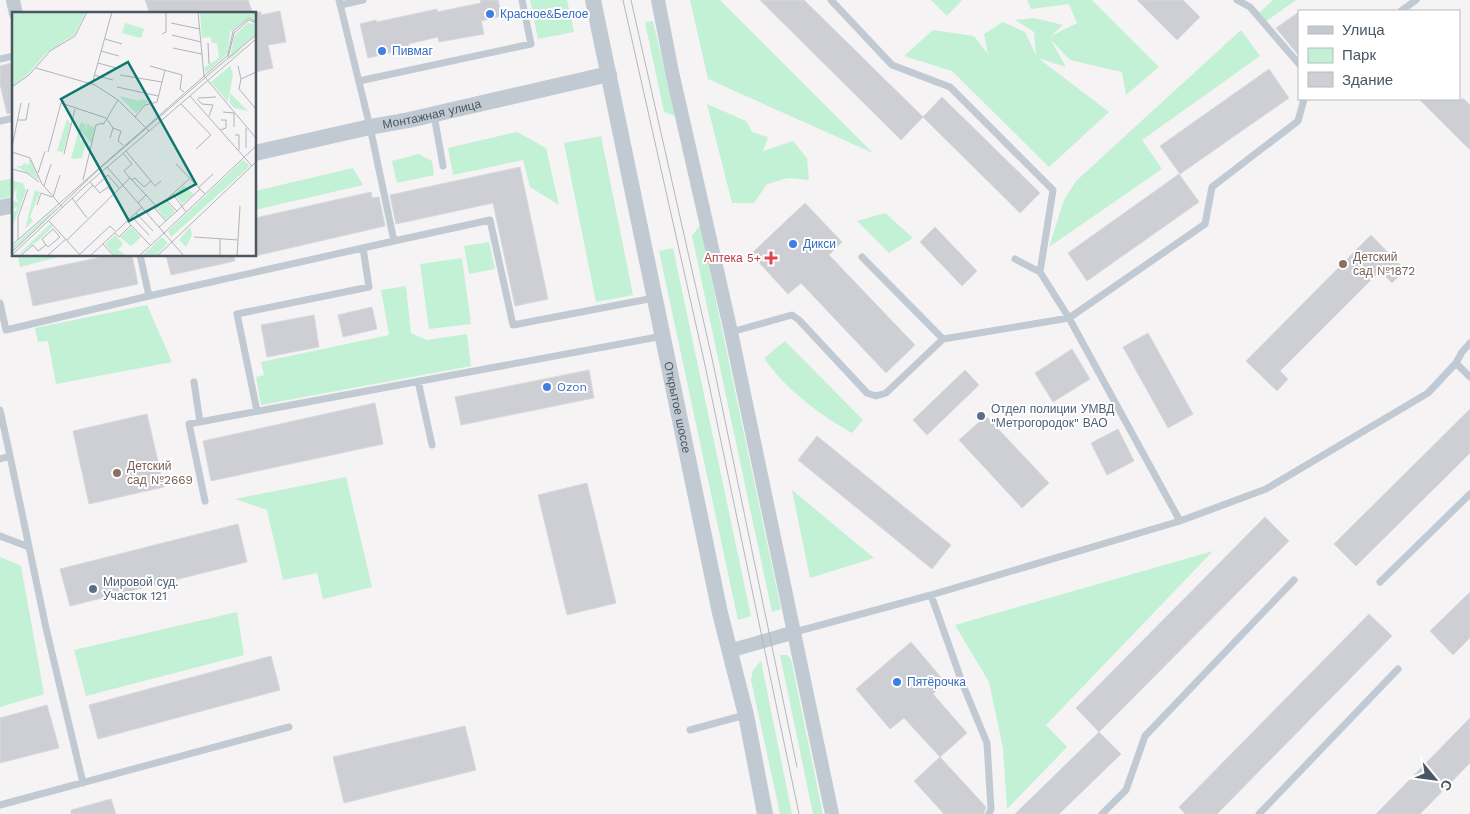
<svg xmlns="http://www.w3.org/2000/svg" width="1470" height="814" font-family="'Work Sans',sans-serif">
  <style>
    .green { fill: #c3f1d5 }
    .building { fill: #cdcfd5; stroke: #d7d9de }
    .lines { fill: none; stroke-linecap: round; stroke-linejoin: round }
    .service { stroke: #c1cad2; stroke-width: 7 }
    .minor { stroke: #c1cad2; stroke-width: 14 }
    .tertiary { stroke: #c1cad2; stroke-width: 16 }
    .tram { stroke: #b5b8bd; stroke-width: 1 }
    .shop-dot { fill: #3f7fe0; stroke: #fff; stroke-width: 2 }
    .health-dot { fill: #e0444e; stroke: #fff; stroke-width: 2 }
    .education-dot { fill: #8d6e63; stroke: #fff; stroke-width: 2 }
    .service-dot { fill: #5c6f8a; stroke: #fff; stroke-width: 2 }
    .labels { text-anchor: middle; stroke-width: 4; stroke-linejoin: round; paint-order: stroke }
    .shop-label { font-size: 12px; fill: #366cbe; stroke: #fff; text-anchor: start }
    .street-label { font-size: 12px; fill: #4a5661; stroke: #fff }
    .education-label { font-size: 12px; fill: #785e54; stroke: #fff; text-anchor: start }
    .health-label { font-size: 12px; fill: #be3a42; stroke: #fff; text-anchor: end }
    .service-label { font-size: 12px; fill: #4e5e75; stroke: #fff; text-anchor: start }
    .inset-road { fill: none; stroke: #b1b4b9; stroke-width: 1 }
    .view { fill: #0f766e; fill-opacity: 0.15; stroke: #0f766e; stroke-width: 2.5 }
    .inset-edge { fill: none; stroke: #4a5661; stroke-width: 2.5 }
  </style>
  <rect width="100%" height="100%" fill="#f5f3f3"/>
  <path class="green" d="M530,0H567L574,32L538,39Z
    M690,0H720L873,153L708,79Z
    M931,0H962L947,16Z
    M1027,0H1092L1159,67L1126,95L1122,72L1070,60L1051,40L1066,67L1038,58L1109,112L1049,167L952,71L904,56L933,30L974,36L988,54L984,34L1003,22L1025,32L1036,55L1034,32L1015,20L1034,18L1063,25L1051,36L1077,23L1069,4L1031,9Z
    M1273,0H1296L1265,22L1257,15Z
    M653,21L675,116L664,112L645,22Z
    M1241,30L1260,56L1142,140L1162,169L1049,247L1064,200L1076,181Z
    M707,104L746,121L752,132L768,137L763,151L793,141L807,158L809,180L788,178L767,184L754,203H732Z
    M517,132L546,148L559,205L530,187L523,160L453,175L448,148Z
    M601,136L633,295L596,302L564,143Z
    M418,154L432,161L434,175L397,183L392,161Z
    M353,168L363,185L255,210V191Z
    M14,178V196L0,199V181Z
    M885,213L913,238L889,253L857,221Z
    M700,225L781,609L772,612L692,236Z
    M489,242L495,269L469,274L464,246Z
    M673,248L751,616L738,620L659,251Z
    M18,255H66L20,267Z
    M462,258L471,324L429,329L420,264Z
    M406,286L411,333L427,340L467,334L471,366L261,405L256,377L264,375L261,362L389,335L381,290Z
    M147,305L172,362L56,384L48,341L38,342L35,328Z
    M785,341L863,420L852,433C820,415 784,388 764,358Z
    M346,477L372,587L323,599L317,573L283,580L267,510L235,499Z
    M792,490L874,558L810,578Z
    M1213,551L1046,725L1067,747L1007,809L1003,748L989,682L955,625Z
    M0,557L21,566L44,694L0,707Z
    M237,612L244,655L86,696L74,650Z
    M780,655H787L791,659L823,814H813Z
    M761,661L792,814H780L751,680L753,670Z"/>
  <path class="building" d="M145,0H248L253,14H150Z
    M480,0H498L502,16L481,21L484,34L439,42L438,37L408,44L409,48L368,58L360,24L376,20L377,22L437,9V12L481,3Z
    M760,0H804L923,117L901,140Z
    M1137,0H1183L1200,17L1177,40Z
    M280,11L286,42L268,45L273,68L255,72V12H261V15Z
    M1299,12V56L1276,28Z
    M11,63L14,73V113L7,114L0,84V66Z
    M1269,69L1289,98L1180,174L1160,146Z
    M942,97L1040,193L1020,213L923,117Z
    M1419,99H1464L1470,105V150Z
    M520,167L548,299L515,306L493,203L396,224L390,195Z
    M1179,174L1199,202L1087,281L1068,253Z
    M371,192L372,198L379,197L385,226L255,256V218Z
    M805,203L842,242L829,255L915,345L886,373L801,283L788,294L751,254Z
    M935,227L977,271L962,286L920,242Z
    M1371,235L1405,270L1392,283L1380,271L1280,371L1288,379L1277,391L1246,361Z
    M111,255H132L138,284L33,306L26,273Z
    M166,255H234L235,261L171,275Z
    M372,307L377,329L343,337L338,315Z
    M314,315L319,347L267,357L261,325Z
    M1148,333L1193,414L1168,428L1123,347Z
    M1072,349L1090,379L1053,402L1035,373Z
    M589,370L594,398L461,425L455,397Z
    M965,370L979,385L927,435L913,420Z
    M375,403L383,444L211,481L203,441Z
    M1470,409V453L1356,566L1334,544Z
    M147,414L164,487L89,504L73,431Z
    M986,416L1049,483L1022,508L959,440Z
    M1118,429L1134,461L1107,475L1091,443Z
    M817,436L951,545L932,569L798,460Z
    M587,483L616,603L567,615L538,495Z
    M1265,517L1289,541L1099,732L1076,708Z
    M238,524L247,562L70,606L60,569Z
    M1470,592V638L1453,655L1430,631Z
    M1369,614L1392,636L1217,814H1185L1179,807Z
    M911,642L945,682L933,694L967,733L940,757L904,718L890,729L856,689Z
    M271,656L280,690L98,739L89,705Z
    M47,705L59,748L0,763V718Z
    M1470,718V763L1420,814H1376Z
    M465,726L476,770L344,803L333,757Z
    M1099,732L1121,754L1059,814H1015Z
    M940,757L986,807L984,814H944L914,781Z
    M111,799L116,814H71V810Z"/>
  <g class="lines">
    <path class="service" d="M339,0L370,127L394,241L490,220L513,325L654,298
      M831,0L892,65L950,87L1053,190L1040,272
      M1237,0L1250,7L1299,64
      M340,5L363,0
      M1401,11L1416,0
      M0,59L14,56
      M359,81L531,44L522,0
      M434,115L443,166
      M0,121L14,118
      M140,255L149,296L394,241
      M862,257L943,339L1069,318L1205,224L1212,187L1298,121L1304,99
      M1015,259L1040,272L1069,318L1180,521
      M0,303L6,330L149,296
      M731,332L792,315L799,320L867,393L876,396L886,393L943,339
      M1456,363L1470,377
      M418,381L432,445
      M194,382L200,422
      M0,410L10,456L0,459
      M257,411L237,314L369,287L363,248
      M10,456L46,628L83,783
      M205,501L189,424L663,336
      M0,536L29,547
      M1380,582L1470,494
      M931,595L963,685L987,743L991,809L989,814
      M795,632L931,595L1180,521L1266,489L1428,393L1456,363L1462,352L1470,343
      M690,730L745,715
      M0,805L289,727
      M1102,814L1126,790L1145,736L1294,580
      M1259,814L1398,669"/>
    <path class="minor" d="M13,0L16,14
      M658,0L672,72L731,332L832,814
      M729,651L795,632"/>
    <g class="tertiary">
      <path id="s1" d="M593,0L720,613L746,715L765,814"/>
      <path id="s2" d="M255,153L370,127L409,120L609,74"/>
      <path d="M0,208L14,205"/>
    </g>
    <path class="tram" d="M623,0L705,365L799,814
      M631,0L713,363L797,767"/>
  </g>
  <g class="shop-dot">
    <circle cx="490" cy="14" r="5"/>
    <circle cx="382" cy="51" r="5"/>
    <circle cx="793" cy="244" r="5"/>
    <circle cx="547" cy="387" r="5"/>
    <circle cx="897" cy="682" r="5"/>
  </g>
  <path class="health-dot" d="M768.5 250.5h5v5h5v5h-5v5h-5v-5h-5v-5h5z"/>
  <g class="education-dot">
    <circle cx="1343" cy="264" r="5"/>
    <circle cx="117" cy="473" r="5"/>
  </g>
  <g class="service-dot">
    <circle cx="981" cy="416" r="5"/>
    <circle cx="93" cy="589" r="5"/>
  </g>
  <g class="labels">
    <g class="shop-label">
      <text x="500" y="18">Красное&amp;Белое</text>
      <text x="392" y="55">Пивмаг</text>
      <text x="803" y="248">Дикси</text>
      <text x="557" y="391">Ozon</text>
      <text x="907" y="686">Пятёрочка</text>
    </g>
    <g class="street-label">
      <text dy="4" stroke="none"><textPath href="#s2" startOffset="181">Монтажная улица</textPath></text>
      <text dy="4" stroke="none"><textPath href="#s1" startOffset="416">Открытое шоссе</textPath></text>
    </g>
    <g class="education-label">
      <text x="1353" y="261">Детский<tspan x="1353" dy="14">сад №1872</tspan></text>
      <text x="127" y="470">Детский<tspan x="127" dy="14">сад №2669</tspan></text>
    </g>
    <g class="health-label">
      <text x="761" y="262">Аптека 5+</text>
    </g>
    <g class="service-label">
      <text x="991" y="413">Отдел полиции УМВД<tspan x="991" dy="14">"Метрогородок" ВАО</tspan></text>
      <text x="103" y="586">Мировой суд.<tspan x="103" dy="14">Участок 121</tspan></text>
    </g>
  </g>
  <g transform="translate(12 12)">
    <rect width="244" height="244" fill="#f5f3f3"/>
    <path d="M0,0H74L62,23L34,41L16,62L0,75ZM188,0H244V10L237,6L218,20L216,41L194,61L192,56L207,46L205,31H200L199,25L190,26ZM113,11L132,17L129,26L110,21ZM236,11L244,12V22L222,41L233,35L195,65L218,46L222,24ZM218,54L221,62L216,90L199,70ZM218,81L236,99L222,96L218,91ZM107,84L128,89L129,87L137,89L124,101ZM55,107L59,113L51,140L45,139ZM69,110L73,112L74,119L75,112L82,115L80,132L69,119L68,128L74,130L70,146L62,147L59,146ZM17,148H19L27,168L4,154H10L12,151L17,153ZM231,148L238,154L159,225L156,219ZM1,169L11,171L14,179L1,213L0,200L4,199L5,194L1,198L0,189L7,190L4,186L5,176L0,184ZM172,174L182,182L170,192L163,182ZM23,178L28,180L18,205L21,209L13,217ZM154,189L163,199L154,208L145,197ZM46,194L33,209L0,239V235ZM38,212L41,214L28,227L5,244ZM119,215L129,225L119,234L108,225ZM178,215L180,223L174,235L167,228ZM103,223L111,232L106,238L112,242L111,244H103L93,232ZM150,225L156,231L143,244H130Z" fill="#c3f1d5"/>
    <path class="inset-road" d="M186,0L192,64L244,126M159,11L188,17M150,22L154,20V0M160,23L189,30M93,27L110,32M196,31L197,52M161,36L190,42M89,39L107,44M215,47L244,23M86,51L104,56M138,54L170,63L168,77L172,80M226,54L229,67L244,60M24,56L83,73L106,88L137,119M82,63L101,68M108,63L150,70M229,67L227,77L244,97M80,72L100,0M0,75L17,63L38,39L63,24L75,0M105,75L146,84M178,84L240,154M186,86L204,85M185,87L190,92L201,93L197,104M169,92L199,123L184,137M211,100L222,101V115M123,105L133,93L145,90L153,58M6,108H14L17,91M91,113L106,88M101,116L109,119L106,129L111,133M234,116V136M208,118L214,116V108H209M223,123H227V138M0,135L9,91M114,139L143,174L149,169M0,140L18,146L30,172L51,196M36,140L49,91L94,106L101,116L98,126M52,142L63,97M164,152L193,182M95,155L152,221L244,134M0,157L15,161L27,170M26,161L33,139M118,166L134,183L126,191M71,168L84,113L91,111M120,168L123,166L132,175L139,169M78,170L88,181L96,175L101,181M32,174L39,152M83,175L96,163L107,176M186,176L201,162M161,182L174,200M134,183L144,194L135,201M41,185L48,163M60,186L75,206M154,188L177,167M63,191L81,173M25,193L29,181L40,185M165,199L188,177M124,201L141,219M120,205L137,223M37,209L69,244M115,209L138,233M147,215L165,199L154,188L143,197L154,209M103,221L107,225L119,213M182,225L226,228L228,194M6,228V205L16,177M55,228L118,166L112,159L120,152L111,141M160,230L244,150M91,232L102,244M0,233L216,43L221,19L237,6L244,10M0,240L87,157L216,46L222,21L237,8L244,11M68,242L98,214L103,219M0,243L72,175L244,27M8,244L21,233L26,239L34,233L36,235L48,225L41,217L30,227L34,233M35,244L54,227M78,244L130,195M127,244L152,221L172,244M145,244L160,230M208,244V227M225,244L226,228"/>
    <path class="view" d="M116,50L184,172L117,209L49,87Z"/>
    <rect width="244" height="244" class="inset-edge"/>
  </g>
  <rect x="1298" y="10" width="162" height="90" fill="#ffffff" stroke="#b7bbc0"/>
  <rect x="1308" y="26" width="25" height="8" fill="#c1cad2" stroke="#b7bbc0"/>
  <text x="1342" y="35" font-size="15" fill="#4a5661">Улица</text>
  <rect x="1308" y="48" width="25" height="15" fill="#c3f1d5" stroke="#b7bbc0"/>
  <text x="1342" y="60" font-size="15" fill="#4a5661">Парк</text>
  <rect x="1308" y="72" width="25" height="15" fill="#cdcfd5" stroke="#b7bbc0"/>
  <text x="1342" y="85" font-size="15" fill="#4a5661">Здание</text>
  <g transform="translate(1435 779) rotate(119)" stroke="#ffffff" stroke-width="4" paint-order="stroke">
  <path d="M0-4L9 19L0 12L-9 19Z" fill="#4a5661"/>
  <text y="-8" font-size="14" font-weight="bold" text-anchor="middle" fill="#4a5661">С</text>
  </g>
</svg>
